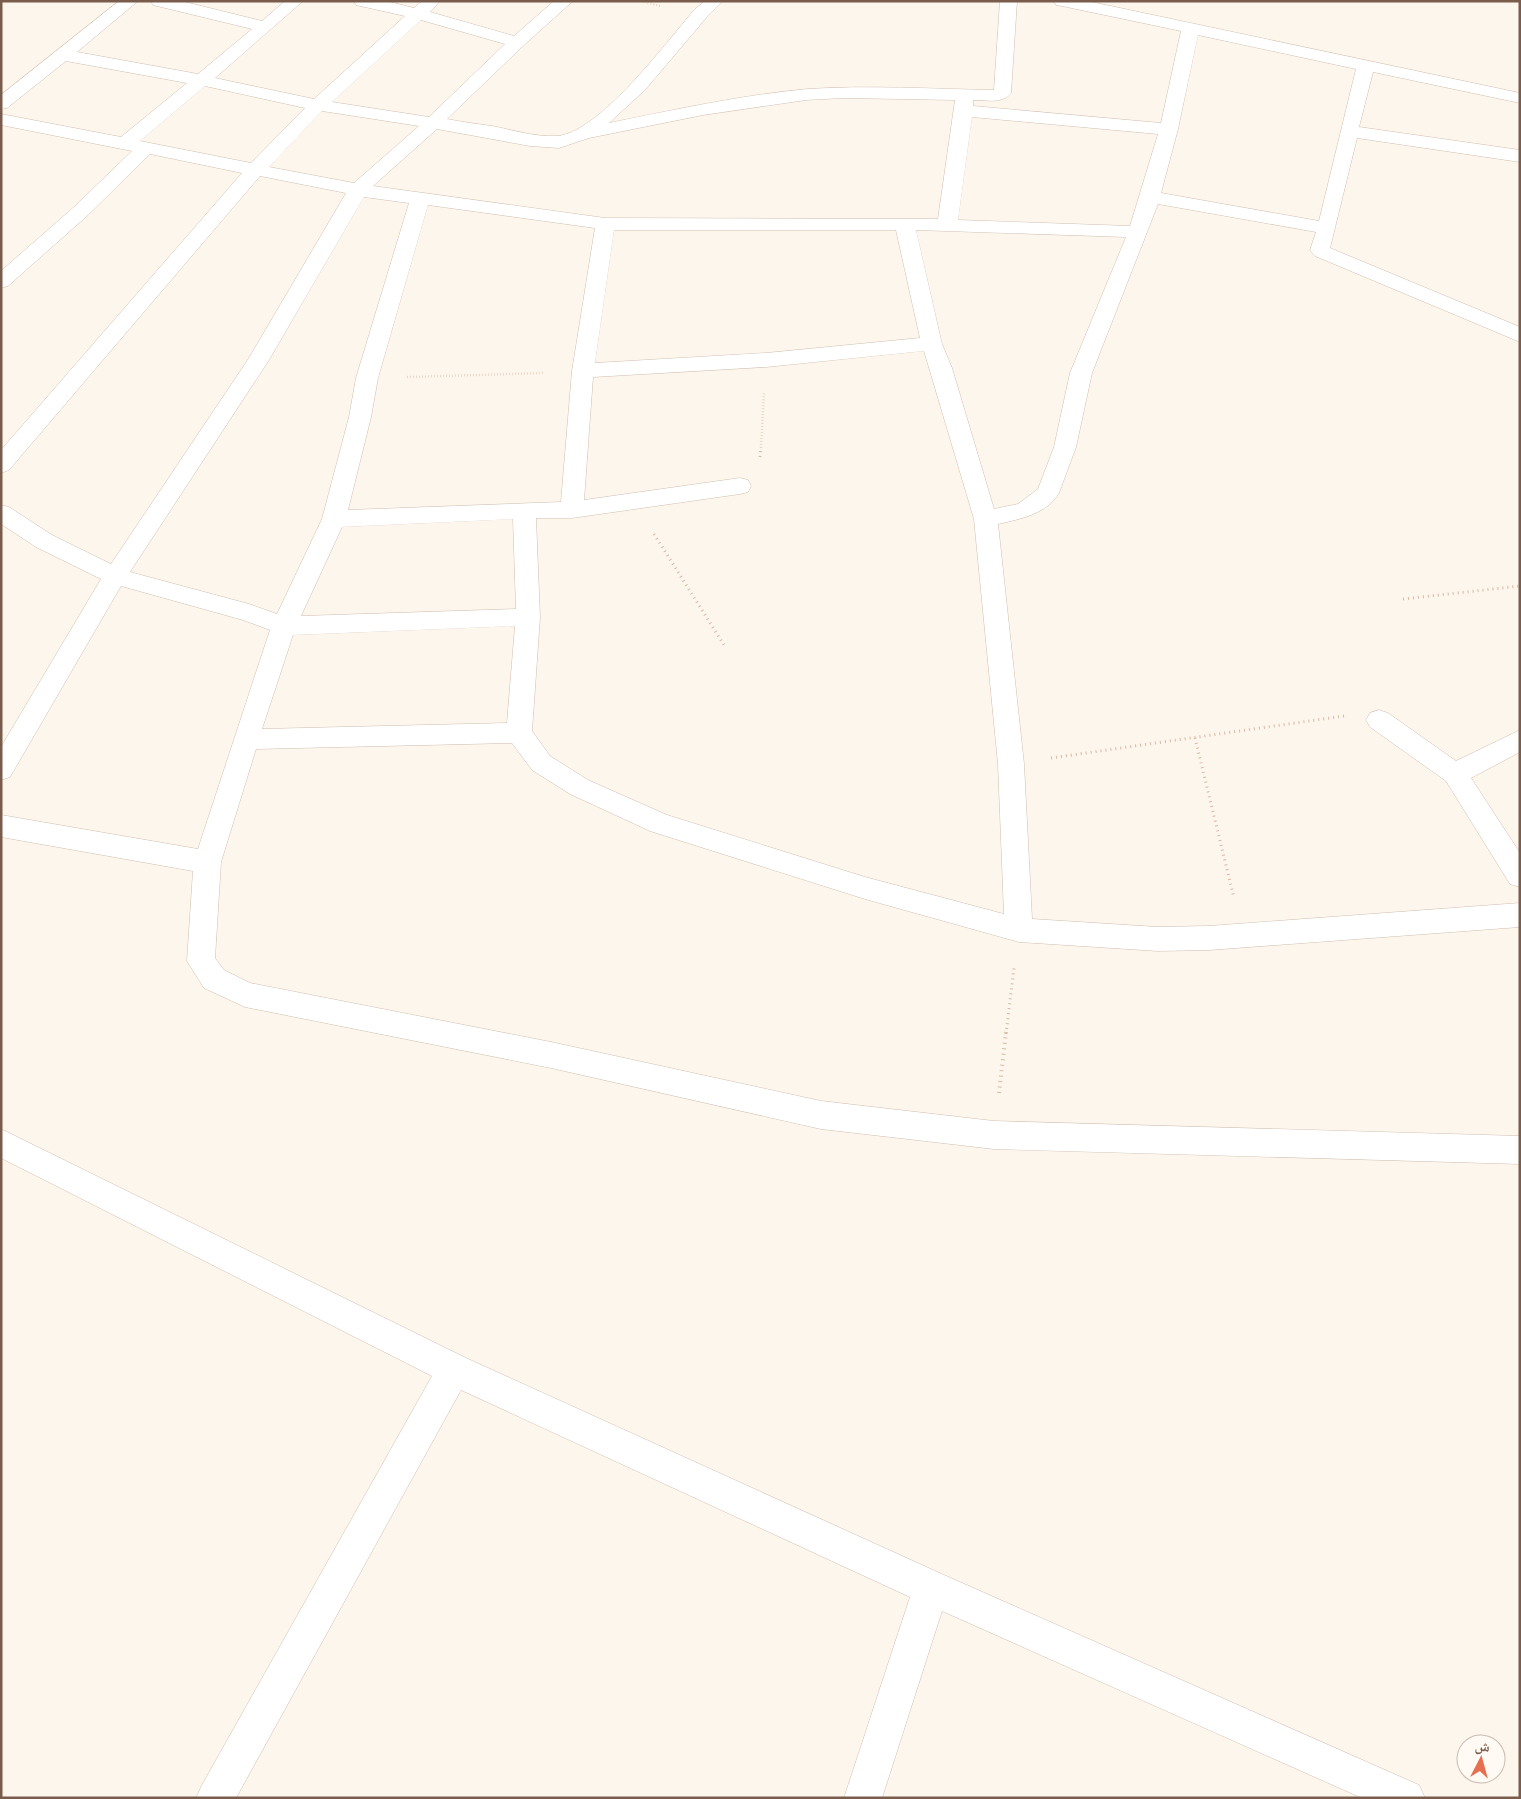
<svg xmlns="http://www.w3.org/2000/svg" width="1521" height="1799" font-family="'DM Sans','Noto Naskh Arabic',sans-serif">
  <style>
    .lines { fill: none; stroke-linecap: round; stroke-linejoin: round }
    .minor-casing { stroke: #d1beb0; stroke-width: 1 }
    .path-far2 { stroke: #d9b8a5; stroke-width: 2.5; stroke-dasharray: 0.5 2.5; stroke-linecap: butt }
    .path-far1 { stroke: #d9b8a5; stroke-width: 3; stroke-dasharray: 1 4; stroke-linecap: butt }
    .path { stroke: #d9b8a5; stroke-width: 4; stroke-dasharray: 1 4.5; stroke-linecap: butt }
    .minor { fill: #fff; fill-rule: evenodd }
  </style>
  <rect width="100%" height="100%" fill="#fdf6ec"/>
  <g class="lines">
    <defs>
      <path id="minor" d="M119,1H138L77,52L198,74L252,29L153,5L151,1H181L262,21L285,1H303L215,78L314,99L405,16L356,5L354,1H386L414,8L422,1H440L430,12L514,36L554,1H573L523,46L447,119C462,122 477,124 492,126C513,130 534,137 556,136C597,135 667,42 694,10L705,1H723L706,18L645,90L609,123C674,110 741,95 808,89C869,85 932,89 994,90L1000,1H1017L1011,93C1003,104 985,100 973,100V106L1161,123L1181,31L1062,6L1056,5L1054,1H1087L1520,93V103L1373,72L1359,127L1520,150V162L1357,138L1330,248L1520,327V342L1315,256L1310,250L1316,232L1158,204L1092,373L1076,447L1059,493C1047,514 1020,519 998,524L1024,764L1032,919L1158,927L1209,926L1520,903V927L1209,950L1158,951L1019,942L865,899L650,831L570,794L532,770L512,743L256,749L221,862L215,958L224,970L250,983L551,1042L821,1101L994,1121L1520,1136V1164L994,1149L821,1129L551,1068L245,1007L204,988L187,961L193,871L1,837V815L198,849L270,630L243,620L121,586L10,777L1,780V747L101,579L36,547L1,524V505L9,507L52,535L111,564L249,358L346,193L260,176L9,470L1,473V450L242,173L150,154L88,215L8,286L1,288V271L74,207L132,151L1,125V114L121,137L187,83L66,61L7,108L1,109V95ZM421,20L505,44L429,117L332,102ZM1198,35L1356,69L1319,221L1161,193L1178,129ZM205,86L305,108L251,163L140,141ZM844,98L955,100L938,219L605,218L373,186L437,129L530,146L559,148L589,138L703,115L806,100ZM322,111L419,126L354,183L269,167ZM972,117L1158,134L1130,226L958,220ZM364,197L409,203L356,378L349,417L322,519L277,614L249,604L130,572L269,360ZM428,205L595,228L572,371L561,502L348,510L371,417L378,378ZM614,230H896L920,338L766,353L595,363ZM916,230L1126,237L1070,373L1054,447L1038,489L1018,504L994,509L952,368L942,344ZM924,351L974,519L998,764L1004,914L865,877L667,815L588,780L550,756L532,731L540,617L536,518H572L740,494L748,492L751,486L748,480L740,478L584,500L593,377L766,367ZM513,519L516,609L301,616L342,527ZM515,626L507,723L262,729L293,635Z
        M1379,710L1388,713L1456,761L1520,730V752L1471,778L1520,853V887L1510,884L1446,781L1370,727L1366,720L1370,713Z
        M1,1129L466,1358L944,1575L1419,1785L1425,1798H1362L942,1611L882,1798H844L910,1597L461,1390L236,1798H196L202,1785L432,1376L1,1158Z"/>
    </defs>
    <use href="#minor" class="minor-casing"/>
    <path class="path-far2" d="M642,1L660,6
      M407,377L544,373
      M761,448L764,393"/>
    <path class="path-far1" d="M760,457L761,447
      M654,534L724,645
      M1403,599L1520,586
      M1195,738L1234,898
      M1051,758L1344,716
      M1006,1034L1014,968"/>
    <path class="path" d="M999,1093L1006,1032"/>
    <use href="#minor" class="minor"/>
  </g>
  <rect width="1521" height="1799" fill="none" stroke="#7a5c4d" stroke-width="5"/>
  <g transform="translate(1481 1759) rotate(6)"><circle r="24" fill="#fffaf3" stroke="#cabbb1"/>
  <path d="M0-4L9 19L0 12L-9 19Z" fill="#e76f51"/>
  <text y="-8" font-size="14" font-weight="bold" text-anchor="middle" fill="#7a5c4d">ش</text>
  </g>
</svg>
